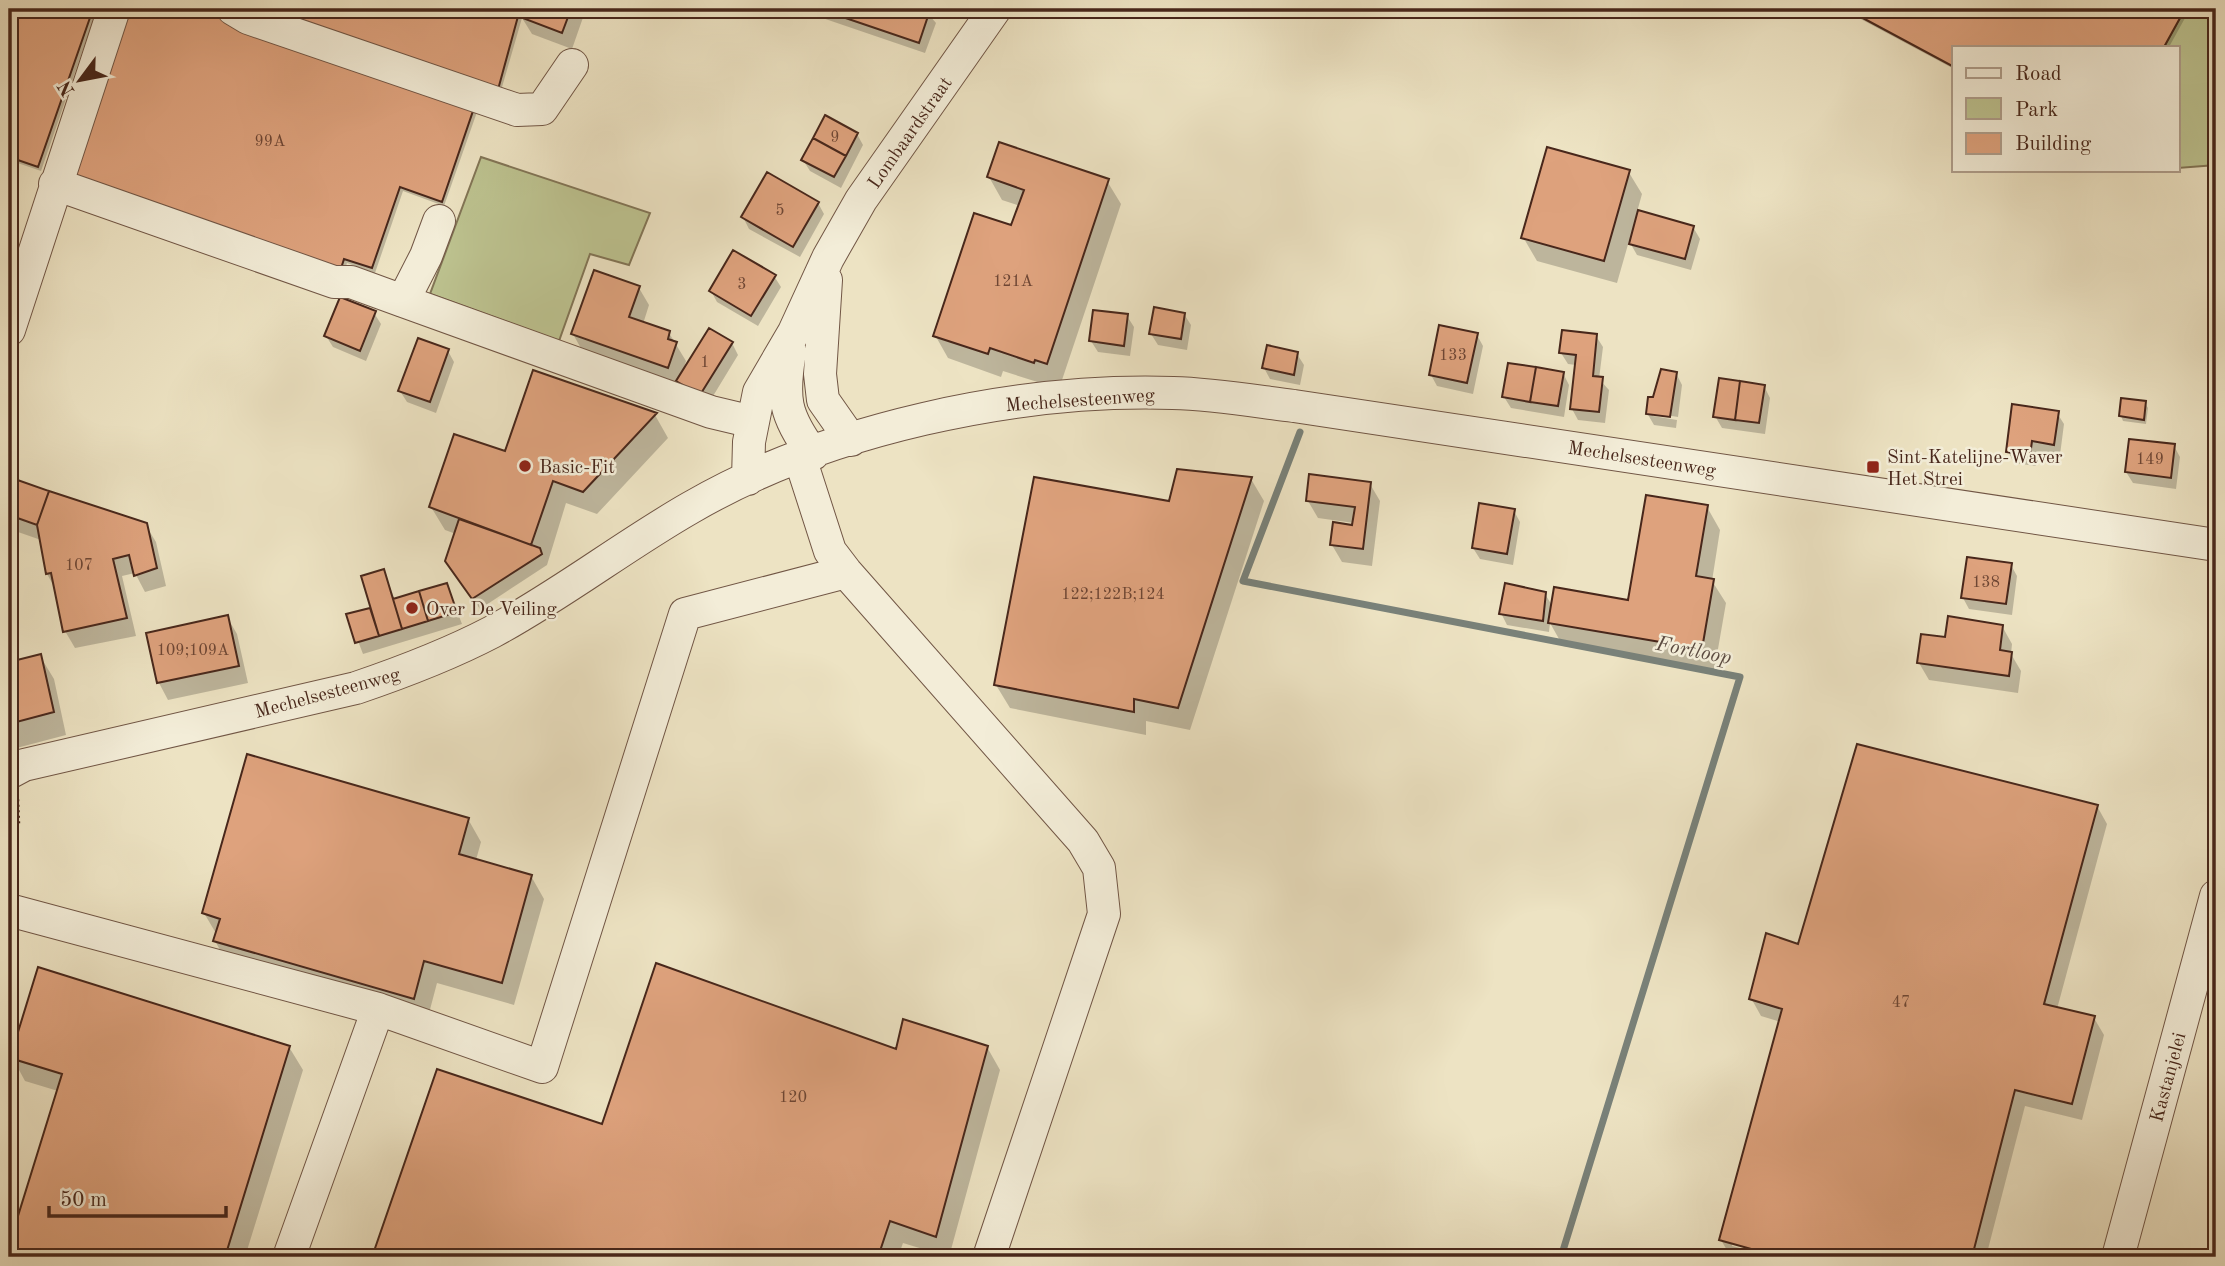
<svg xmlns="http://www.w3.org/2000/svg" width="2225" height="1266" font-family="'Old Standard TT',serif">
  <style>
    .green { fill: #bdc390; stroke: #827556; stroke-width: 2 }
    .shadow { fill: #0003 }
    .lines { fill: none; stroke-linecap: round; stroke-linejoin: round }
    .stream { stroke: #798179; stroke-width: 7 }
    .building { fill: #dea27d; stroke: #48271b; stroke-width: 2 }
    .minor-casing { stroke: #715645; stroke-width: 34 }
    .path { stroke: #48271b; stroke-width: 4.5; stroke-dasharray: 2 3.5; stroke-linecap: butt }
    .minor { stroke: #f3edd8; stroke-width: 32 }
    .poi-dot { fill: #8f2418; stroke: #f3edd8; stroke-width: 2.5 }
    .labels { text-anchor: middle; stroke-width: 5; stroke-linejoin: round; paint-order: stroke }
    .number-label { font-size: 16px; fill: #6e4634 }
    .street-label { font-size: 19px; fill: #48271b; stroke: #f3edd8 }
    .poi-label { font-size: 19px; fill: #48271b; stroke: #f3edd8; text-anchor: start }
    .water-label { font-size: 21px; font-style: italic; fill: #5c4c42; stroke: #f3edd8 }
  </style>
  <rect width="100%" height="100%" fill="#ede3c3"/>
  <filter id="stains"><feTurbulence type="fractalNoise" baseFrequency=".00286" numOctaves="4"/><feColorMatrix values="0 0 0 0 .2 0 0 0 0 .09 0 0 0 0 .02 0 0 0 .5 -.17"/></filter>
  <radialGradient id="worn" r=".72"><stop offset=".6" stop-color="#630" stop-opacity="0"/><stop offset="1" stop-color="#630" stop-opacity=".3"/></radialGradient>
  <path class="green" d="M2185,9H2216V165L2178,168V47H2164Z
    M481,157L650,213L629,265L590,254L559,341L430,294Z"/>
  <path class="shadow" d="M9,9H97L41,171L9,160Z
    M125,9H200L474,107L477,112L444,206L403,191L375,273L347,263L341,282Z
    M243,9H586L572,49L532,34L522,18L498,101Z
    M796,9H924L936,23L925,53Z
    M1842,9H2190L2169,47H1954V69Z
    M857,134L863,145L841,188L810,171L803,160Z
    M1628,171L1642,194L1637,212L1693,227L1700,239L1691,270L1637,255L1629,241L1617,283L1537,261L1523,237Z
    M989,177L1107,181L1121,204L1060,386L1048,382L1047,385L1003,371L1001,377L948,358L935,335L1012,228L1020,206L1002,200Z
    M818,203L824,214L800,257L749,229L743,217Z
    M774,276L781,287L758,326L717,302L711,291Z
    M639,288L649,305L643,324L669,333L686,361L683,371L732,343L738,355L707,406L685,392L679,382L678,385L583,352L573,334Z
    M374,313L381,324L366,361L333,347L326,336Z
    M1184,314L1191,325L1187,350L1158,345L1151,334Z
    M1127,316L1134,327L1130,356L1098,352L1091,341Z
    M1477,335L1483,346L1473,394L1437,386L1431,375Z
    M1596,336L1603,347L1599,379L1609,390L1605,423L1578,420L1572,409L1576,365L1568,364L1561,353Z
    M448,351L454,362L436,413L407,402L400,391Z
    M1297,354L1304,365L1300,385L1270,379L1264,368Z
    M534,372L655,415L668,438L597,514L566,503L547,565L480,609L454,573L456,534L445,530L431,507L506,453Z
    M1563,373L1569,385L1564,417L1511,408L1504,397Z
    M1676,373L1682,385L1678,417L1653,413V416L1677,420L1676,428L1654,425L1647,413Z
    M1764,386L1770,398L1765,434L1722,428L1715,416Z
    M2145,403L2148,408L2146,424L2123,421L2121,416Z
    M2057,413L2064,424L2060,455L2038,452L2036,466L2014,463L2008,451Z
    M2174,446L2180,457L2176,489L2133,483L2126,472Z
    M9,478L145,524L156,542L166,586L145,592L135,573L122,576L136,636L75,648L65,631L56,590L47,574L41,540L18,532L12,548L9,547Z
    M1251,479L1264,501L1190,730L1146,721V735L1010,708L996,685L1170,503Z
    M1370,484L1380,501L1372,566L1342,562L1332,545L1354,527V523L1318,518L1308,501Z
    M1707,507L1720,530L1712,581L1726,603L1714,672L1563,646L1550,623L1549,632L1507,625L1501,613L1545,594L1553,607L1629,602Z
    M1514,511L1520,522L1513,565L1480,559L1473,548Z
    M2011,565L2017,576L2012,615L1969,609L1963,598Z
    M384,571L395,600L447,585L462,624L363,654L348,615L373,609Z
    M227,617L237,634L248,683L168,700L159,683L148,634Z
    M2002,626L2012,644L2011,654L2021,671L2018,693L1929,680L1919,663L1947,639Z
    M40,656L54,679L66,735L9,750V664Z
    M2097,806L2107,824L2057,1009L2094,1018L2104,1035L2082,1120L2025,1106L1986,1257H1787L1732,1242V1246L1774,1257H1731L1721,1240L1781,1022L1761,1016L1751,998Z
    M468,819L481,842L476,860L531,876L544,899L514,1005L437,983L427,1021L228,964L215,941L217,935L204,913Z
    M289,1047L303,1070L245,1257H9L58,1091L25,1081L12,1057Z
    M987,1047L1000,1070L949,1257L903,1243L898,1257H374L438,1071L603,1126L897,1051Z"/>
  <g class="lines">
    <path class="stream" d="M1300,432L1243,581L1740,677L1561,1257"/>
  </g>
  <path class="building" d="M9,9H93L38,167L9,157Z
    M123,9H205L475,105L442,202L400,187L372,268L344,259L338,278L64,176Z
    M251,9H520L496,97Z
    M523,9H571L562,33L520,17Z
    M819,9H928L930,10L919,43Z
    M1846,9H2185L2164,47H1954V67Z
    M825,115L858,133L846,156L813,138Z
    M813,138L846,156L834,177L801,160Z
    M999,142L1109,179L1047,364L1035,360L1034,363L990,348L988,354L933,336L974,213L1011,225L1024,190L987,177Z
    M1547,147L1630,170L1604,261L1521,238Z
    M767,172L819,202L793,247L741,217Z
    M1638,210L1694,226L1685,259L1629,244Z
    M733,250L776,275L751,316L709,291Z
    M594,270L640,286L629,317L670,331L668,339L677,342L668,368L571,334Z
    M340,297L376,311L360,351L324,336Z
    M1154,307L1185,313L1181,339L1149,334Z
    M1093,310L1128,314L1124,346L1089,341Z
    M1439,325L1478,333L1467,383L1429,375Z
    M709,328L733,342L700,395L676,381Z
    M1562,330L1597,334L1593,376L1603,377L1599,412L1570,409L1576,355L1559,353Z
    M418,338L449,349L430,402L398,391Z
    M1267,345L1298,352L1294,375L1262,368Z
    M1508,363L1536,367L1530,402L1502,397Z
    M1536,367L1564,372L1558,406L1530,402Z
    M1661,369L1677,372L1670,417L1646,414L1648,397H1653Z
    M533,370L657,413L583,492L553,481L531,545L429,507L454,434L505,451Z
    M1719,378L1740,381L1735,420L1713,417Z
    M1740,381L1765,385L1759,423L1735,420Z
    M2121,398L2146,401L2144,420L2119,416Z
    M2012,404L2059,411L2054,445L2032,441L2030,456L2006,452Z
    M2129,439L2175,444L2171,478L2125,472Z
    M1177,469L1252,477L1178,708L1134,699V712L994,685L1034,477L1169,501Z
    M1309,474L1371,482L1363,549L1330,545L1333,522L1352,525L1355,507L1306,501Z
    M9,477L49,491L37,525L9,515Z
    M49,491L147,523L157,568L134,576L129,555L113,559L127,618L63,632L51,573L46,574L37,525Z
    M1646,495L1708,505L1696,576L1714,579L1702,649L1548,623L1554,587L1628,600Z
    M1479,503L1515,509L1507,554L1472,548Z
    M459,519L540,548L542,554L472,599L445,561Z
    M1967,557L2012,563L2006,604L1961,598Z
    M384,569L402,629L379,636L361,576Z
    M447,583L457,612L428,621L419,591Z
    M1505,583L1546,592L1543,621L1499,614Z
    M419,591L428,621L402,629L393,599Z
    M370,608L379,636L355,643L346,614Z
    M228,615L239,666L157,683L146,633Z
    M1948,616L2003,625L2000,650L2012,652L2009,676L1917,663L1921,634L1945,637Z
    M41,654L54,712L9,724V662Z
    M1857,744L2098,805L2044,1004L2095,1016L2072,1104L2015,1090L1972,1257H1780L1719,1240L1782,1009L1749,999L1766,933L1798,944Z
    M247,754L469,818L459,854L532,875L502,983L424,961L414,999L213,941L220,919L202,913Z
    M656,963L896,1049L903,1019L988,1046L936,1237L890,1221L878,1257H372L437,1069L602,1124Z
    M38,967L290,1046L225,1257H9V1245L62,1074L10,1058Z"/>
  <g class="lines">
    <defs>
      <path id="minor" d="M233,9L248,18L517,110L542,109L572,65
        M55,184L334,282H351L403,301
        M439,221L426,256L403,301L711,412L753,422
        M826,280L820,374L823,400L851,440
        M9,330L114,9
        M790,351C782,398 784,415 813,454
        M800,458L830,551L846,572L1083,841L1099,868L1104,914L989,1257
        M748,479L749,442L759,392L794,332L828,258L861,200L995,9
        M9,773L24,765L356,688C403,672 448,655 492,632C561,595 622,547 690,508C826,429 1016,388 1173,393C1214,394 1254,401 1294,406L2216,545
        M9,910L378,1009L289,1257
        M378,1009L542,1067L685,614L846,572
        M2118,1257L2216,896"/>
    </defs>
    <use href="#minor" class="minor-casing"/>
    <path class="path" d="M9,829L18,824L17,799"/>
    <use href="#minor" class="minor"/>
  </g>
  <g class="poi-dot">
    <circle cx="525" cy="466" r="7"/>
    <rect x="1866" y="460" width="14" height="14" rx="3.5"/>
    <circle cx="412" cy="608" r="7"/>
  </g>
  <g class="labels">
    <g class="number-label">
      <text x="835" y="142">9</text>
      <text x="270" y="146">99A</text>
      <text x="780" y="215">5</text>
      <text x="1013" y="286">121A</text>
      <text x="742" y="289">3</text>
      <text x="1453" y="360">133</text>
      <text x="705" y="367">1</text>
      <text x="2150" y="464">149</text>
      <text x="79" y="570">107</text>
      <text x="1986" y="587">138</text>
      <text x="1113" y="599">122;122B;124</text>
      <text x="193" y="655">109;109A</text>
      <text x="1901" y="1007">47</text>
      <text x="793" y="1102">120</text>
    </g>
    <g class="street-label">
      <text transform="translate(909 132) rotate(-55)" y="7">Lombaardstraat</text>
      <text transform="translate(1080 399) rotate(-4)" y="7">Mechelsesteenweg</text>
      <text transform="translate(1642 458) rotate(9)" y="7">Mechelsesteenweg</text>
      <text transform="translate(327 692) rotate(-15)" y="7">Mechelsesteenweg</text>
      <text transform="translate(2167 1077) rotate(-75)" y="7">Kastanjelei</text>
    </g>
    <g class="poi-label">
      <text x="1887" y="463">Sint-Katelijne-Waver<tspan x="1887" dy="22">Het Strei</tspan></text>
      <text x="539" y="473">Basic-Fit</text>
      <text x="426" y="615">Over De Veiling</text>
    </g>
    <g class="water-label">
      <text transform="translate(1694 650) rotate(11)" y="7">Fortloop</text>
    </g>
  </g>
  <rect width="2225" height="1266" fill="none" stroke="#ede3c3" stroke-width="35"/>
  <rect x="10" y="10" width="2204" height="1245" fill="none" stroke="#48271b" stroke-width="3.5"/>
  <rect x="18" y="18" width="2190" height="1231" fill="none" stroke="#48271b" stroke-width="2"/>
  <rect x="1952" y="46" width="228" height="126" fill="#f3edd8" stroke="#af9e8c" stroke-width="2"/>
  <rect x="1966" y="68" width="35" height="10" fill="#f3edd8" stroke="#af9e8c" stroke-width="2"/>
  <text x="2015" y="80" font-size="21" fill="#48271b">Road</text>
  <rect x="1966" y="98" width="35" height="21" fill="#bdc390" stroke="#af9e8c" stroke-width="2"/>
  <text x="2015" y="116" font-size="21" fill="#48271b">Park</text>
  <rect x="1966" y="133" width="35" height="21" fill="#dea27d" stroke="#af9e8c" stroke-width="2"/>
  <text x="2015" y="150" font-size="21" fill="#48271b">Building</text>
  <g transform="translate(80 80) rotate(238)" stroke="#f3edd8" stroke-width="5" paint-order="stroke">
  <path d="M0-5L12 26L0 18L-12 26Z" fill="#48271b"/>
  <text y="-10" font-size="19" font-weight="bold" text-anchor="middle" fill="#48271b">N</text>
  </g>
  <path d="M49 1206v10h177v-10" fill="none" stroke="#48271b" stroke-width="3.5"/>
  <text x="60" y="1206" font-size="21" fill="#48271b" stroke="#f3edd8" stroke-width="5" paint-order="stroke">50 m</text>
  <rect width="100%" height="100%" filter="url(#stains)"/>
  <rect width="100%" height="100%" fill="url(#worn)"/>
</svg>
